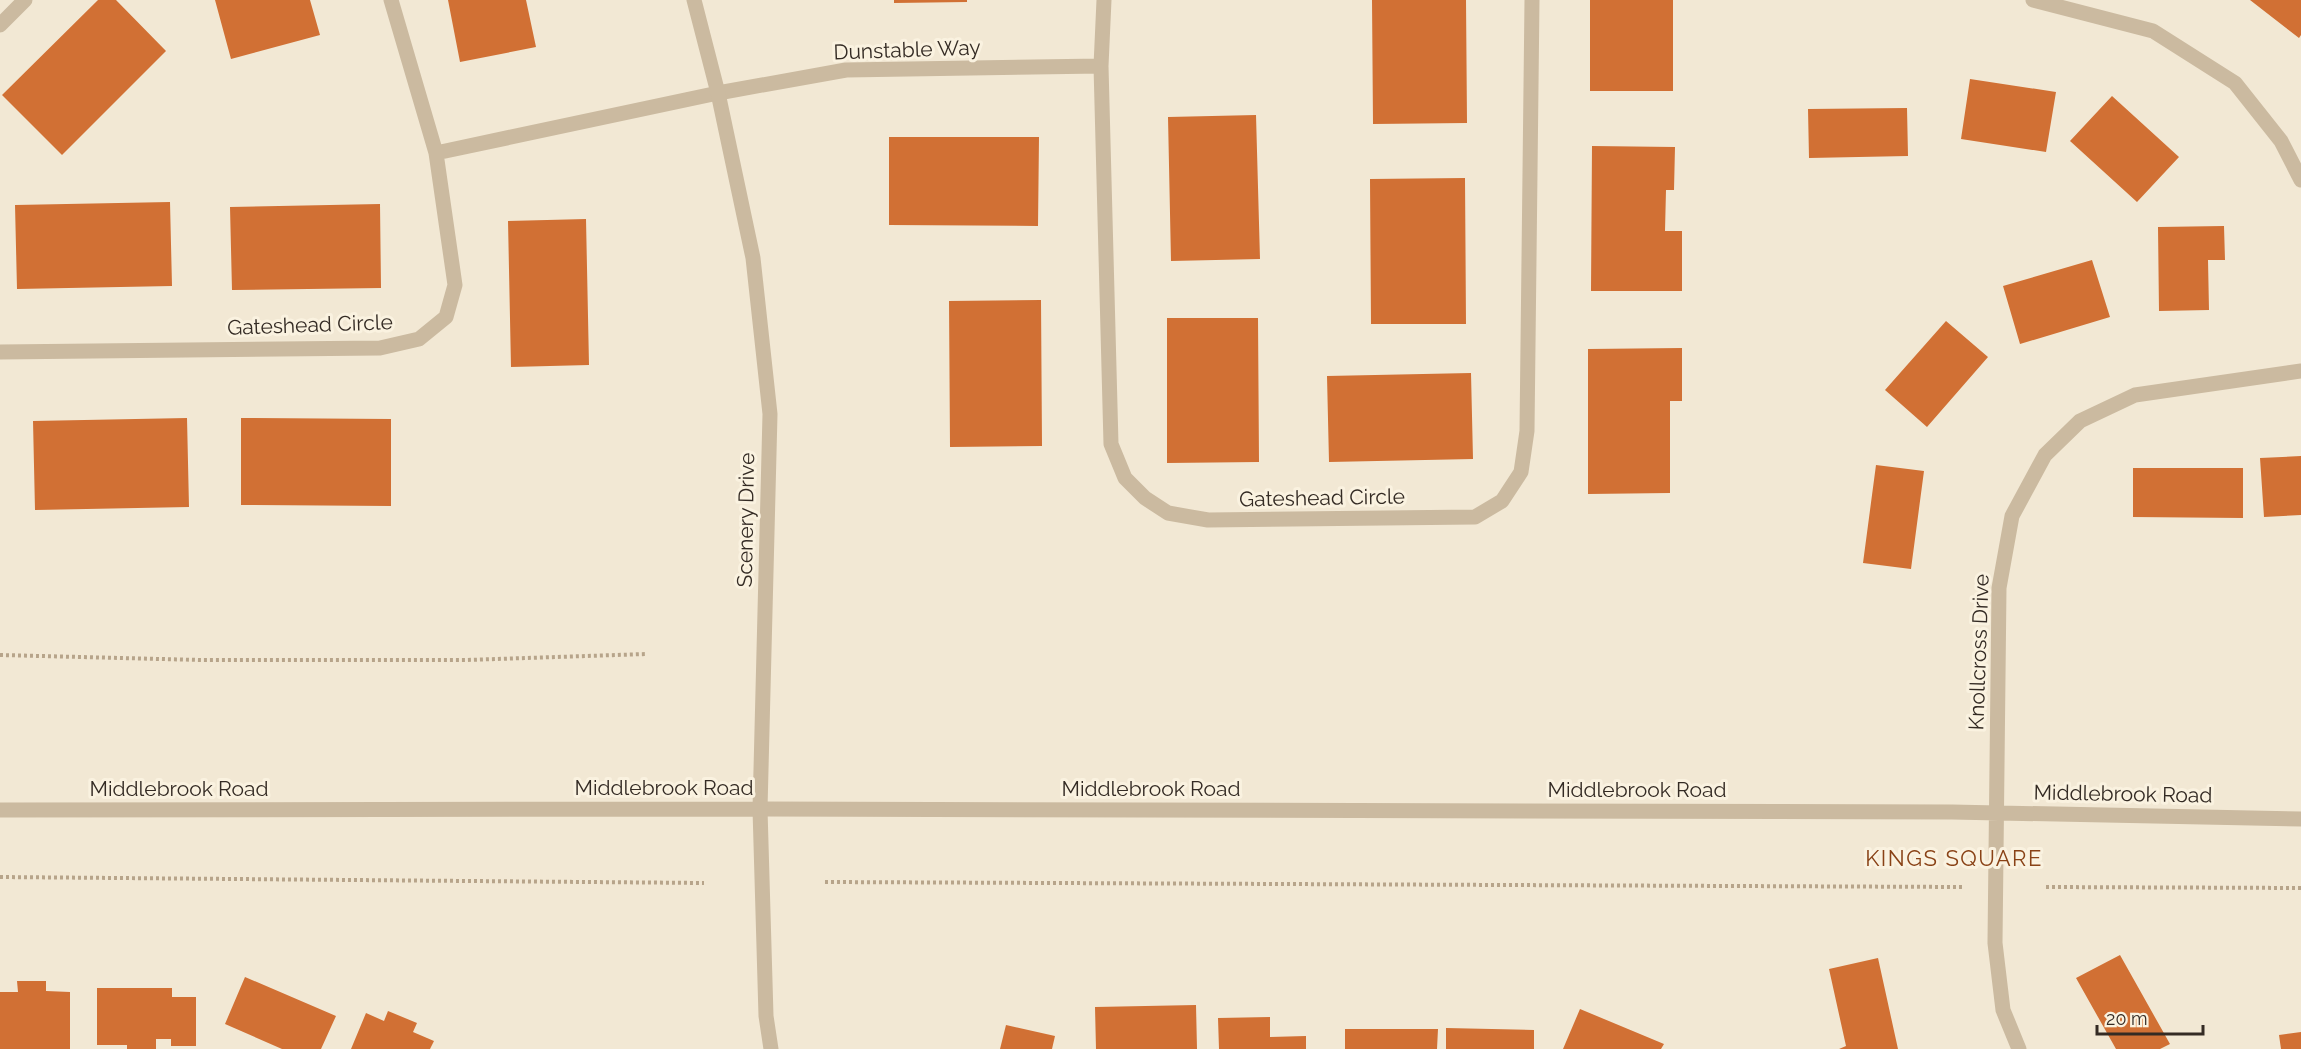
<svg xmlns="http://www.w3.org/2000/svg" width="2301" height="1049" font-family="Raleway,sans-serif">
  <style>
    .building { fill: #d17034 }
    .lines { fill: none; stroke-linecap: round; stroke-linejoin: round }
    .path { stroke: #b7a48a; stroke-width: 4; stroke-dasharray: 3 3; stroke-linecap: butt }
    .minor { stroke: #cbbaa0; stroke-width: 15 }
    .tertiary { stroke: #cbbaa0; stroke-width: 15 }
    .labels { text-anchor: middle; stroke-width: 6; stroke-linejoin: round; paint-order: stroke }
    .street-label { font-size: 21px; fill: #342b24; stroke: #faf2e0 }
    .neighbourhood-label { font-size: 22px; letter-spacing: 1.5px; fill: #894216; stroke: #faf2e0 }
  </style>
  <rect width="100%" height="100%" fill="#f2e8d4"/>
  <path class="building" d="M98,0H116L166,51L62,155L2,95Z
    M215,0H310L320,35L231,59Z
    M448,0H526L536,47L460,62Z
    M894,0H967V2L894,3Z
    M1372,0H1466L1467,123L1373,124Z
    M1590,0H1673V91H1590Z
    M2250,0H2301V35L2299,38Z
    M1970,79L2056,92L2046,152L1961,139Z
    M2112,96L2179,157L2137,202L2070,141Z
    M1907,108L1908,156L1809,158L1808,109Z
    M1256,115L1260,259L1171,261L1168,117Z
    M889,137H1039L1038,226L889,225Z
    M1592,146L1675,147L1674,190H1666L1665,231H1682V291H1591Z
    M1465,178L1466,324H1371L1370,179Z
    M170,202L172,286L17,289L15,205Z
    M380,204L381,288L232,290L230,207Z
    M586,219L589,365L511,367L508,221Z
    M2224,226L2225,260H2208L2209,310L2159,311L2158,227Z
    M2092,260L2110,317L2020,344L2003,286Z
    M1041,300L1042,446L950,447L949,301Z
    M1167,318H1258L1259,462L1167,463Z
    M1946,321L1988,357L1927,427L1885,390Z
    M1682,348V401H1670V493L1588,494V349Z
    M1471,373L1473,459L1329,462L1327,376Z
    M187,418L189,507L35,510L33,421Z
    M241,418L391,419V506L241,505Z
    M2301,456V515L2264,517L2260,458Z
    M1876,465L1924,471L1911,569L1863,563Z
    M2133,468H2243V518L2133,517Z
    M2120,955L2170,1044L2160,1049H2116L2076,978Z
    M1878,958L1898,1049H1839L1846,1046L1829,969Z
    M245,977L336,1016L321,1049H282L225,1024Z
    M17,981H46V991L70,992V1049H0V992H18Z
    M97,988H172V997H196V1046H171V1039H156V1049H127V1045H97Z
    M1196,1005L1197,1049H1096L1095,1007Z
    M1580,1009L1664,1044L1661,1049H1563Z
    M388,1011L417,1023L413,1032L434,1041L430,1049H351L366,1013L384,1021Z
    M1270,1017V1037L1306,1036V1049H1219L1218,1018Z
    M1006,1025L1055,1036L1052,1049H1000Z
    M1446,1028L1534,1030V1049H1446Z
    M1345,1029H1438L1437,1049H1345Z
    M2301,1032V1049H2281L2279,1035Z"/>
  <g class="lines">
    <path class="path" d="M0,655L201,660H466L646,654
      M0,877L704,883
      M825,882L1962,887
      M2046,887L2301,888"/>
    <path class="minor" d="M1104,0L1101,66L1111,444L1125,478L1145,498L1168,513L1208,520L1475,517L1502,501L1521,472L1527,431L1532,0
      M2033,0L2153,31L2235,83L2281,141L2301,180
      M0,25L25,0
      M436,153L718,93L846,70L1101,66
      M0,352L380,348L419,339L446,317L455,285L436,153L391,0
      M760,809L1952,812L2301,819
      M2019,1049L2003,1010L1995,943L1999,588L2012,516L2045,455L2080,421L2135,395L2301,371"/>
    <path class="tertiary" d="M694,0L718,93L753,258L770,414L760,809L766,1016L771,1049
      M0,810L760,809"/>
  </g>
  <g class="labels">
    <g class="street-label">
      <text transform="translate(907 50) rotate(-2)" y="7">Dunstable Way</text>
      <text transform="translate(310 325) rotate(-2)" y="7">Gateshead Circle</text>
      <text transform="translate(1322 498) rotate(-1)" y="7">Gateshead Circle</text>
      <text transform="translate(746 520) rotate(-89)" y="7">Scenery Drive</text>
      <text transform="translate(1979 652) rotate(-88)" y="7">Knollcross Drive</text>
      <text x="664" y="795">Middlebrook Road</text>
      <text x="179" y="796">Middlebrook Road</text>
      <text x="1151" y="796">Middlebrook Road</text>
      <text x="1637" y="797">Middlebrook Road</text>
      <text transform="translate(2123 794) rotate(1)" y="7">Middlebrook Road</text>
    </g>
    <g class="neighbourhood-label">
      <text x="1954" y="866">KINGS SQUARE</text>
    </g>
  </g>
  <path d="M2097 1025v9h106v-9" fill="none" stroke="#342b24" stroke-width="3"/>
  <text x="2106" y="1025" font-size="18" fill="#342b24" stroke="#faf2e0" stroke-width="4.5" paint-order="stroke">20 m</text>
</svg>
